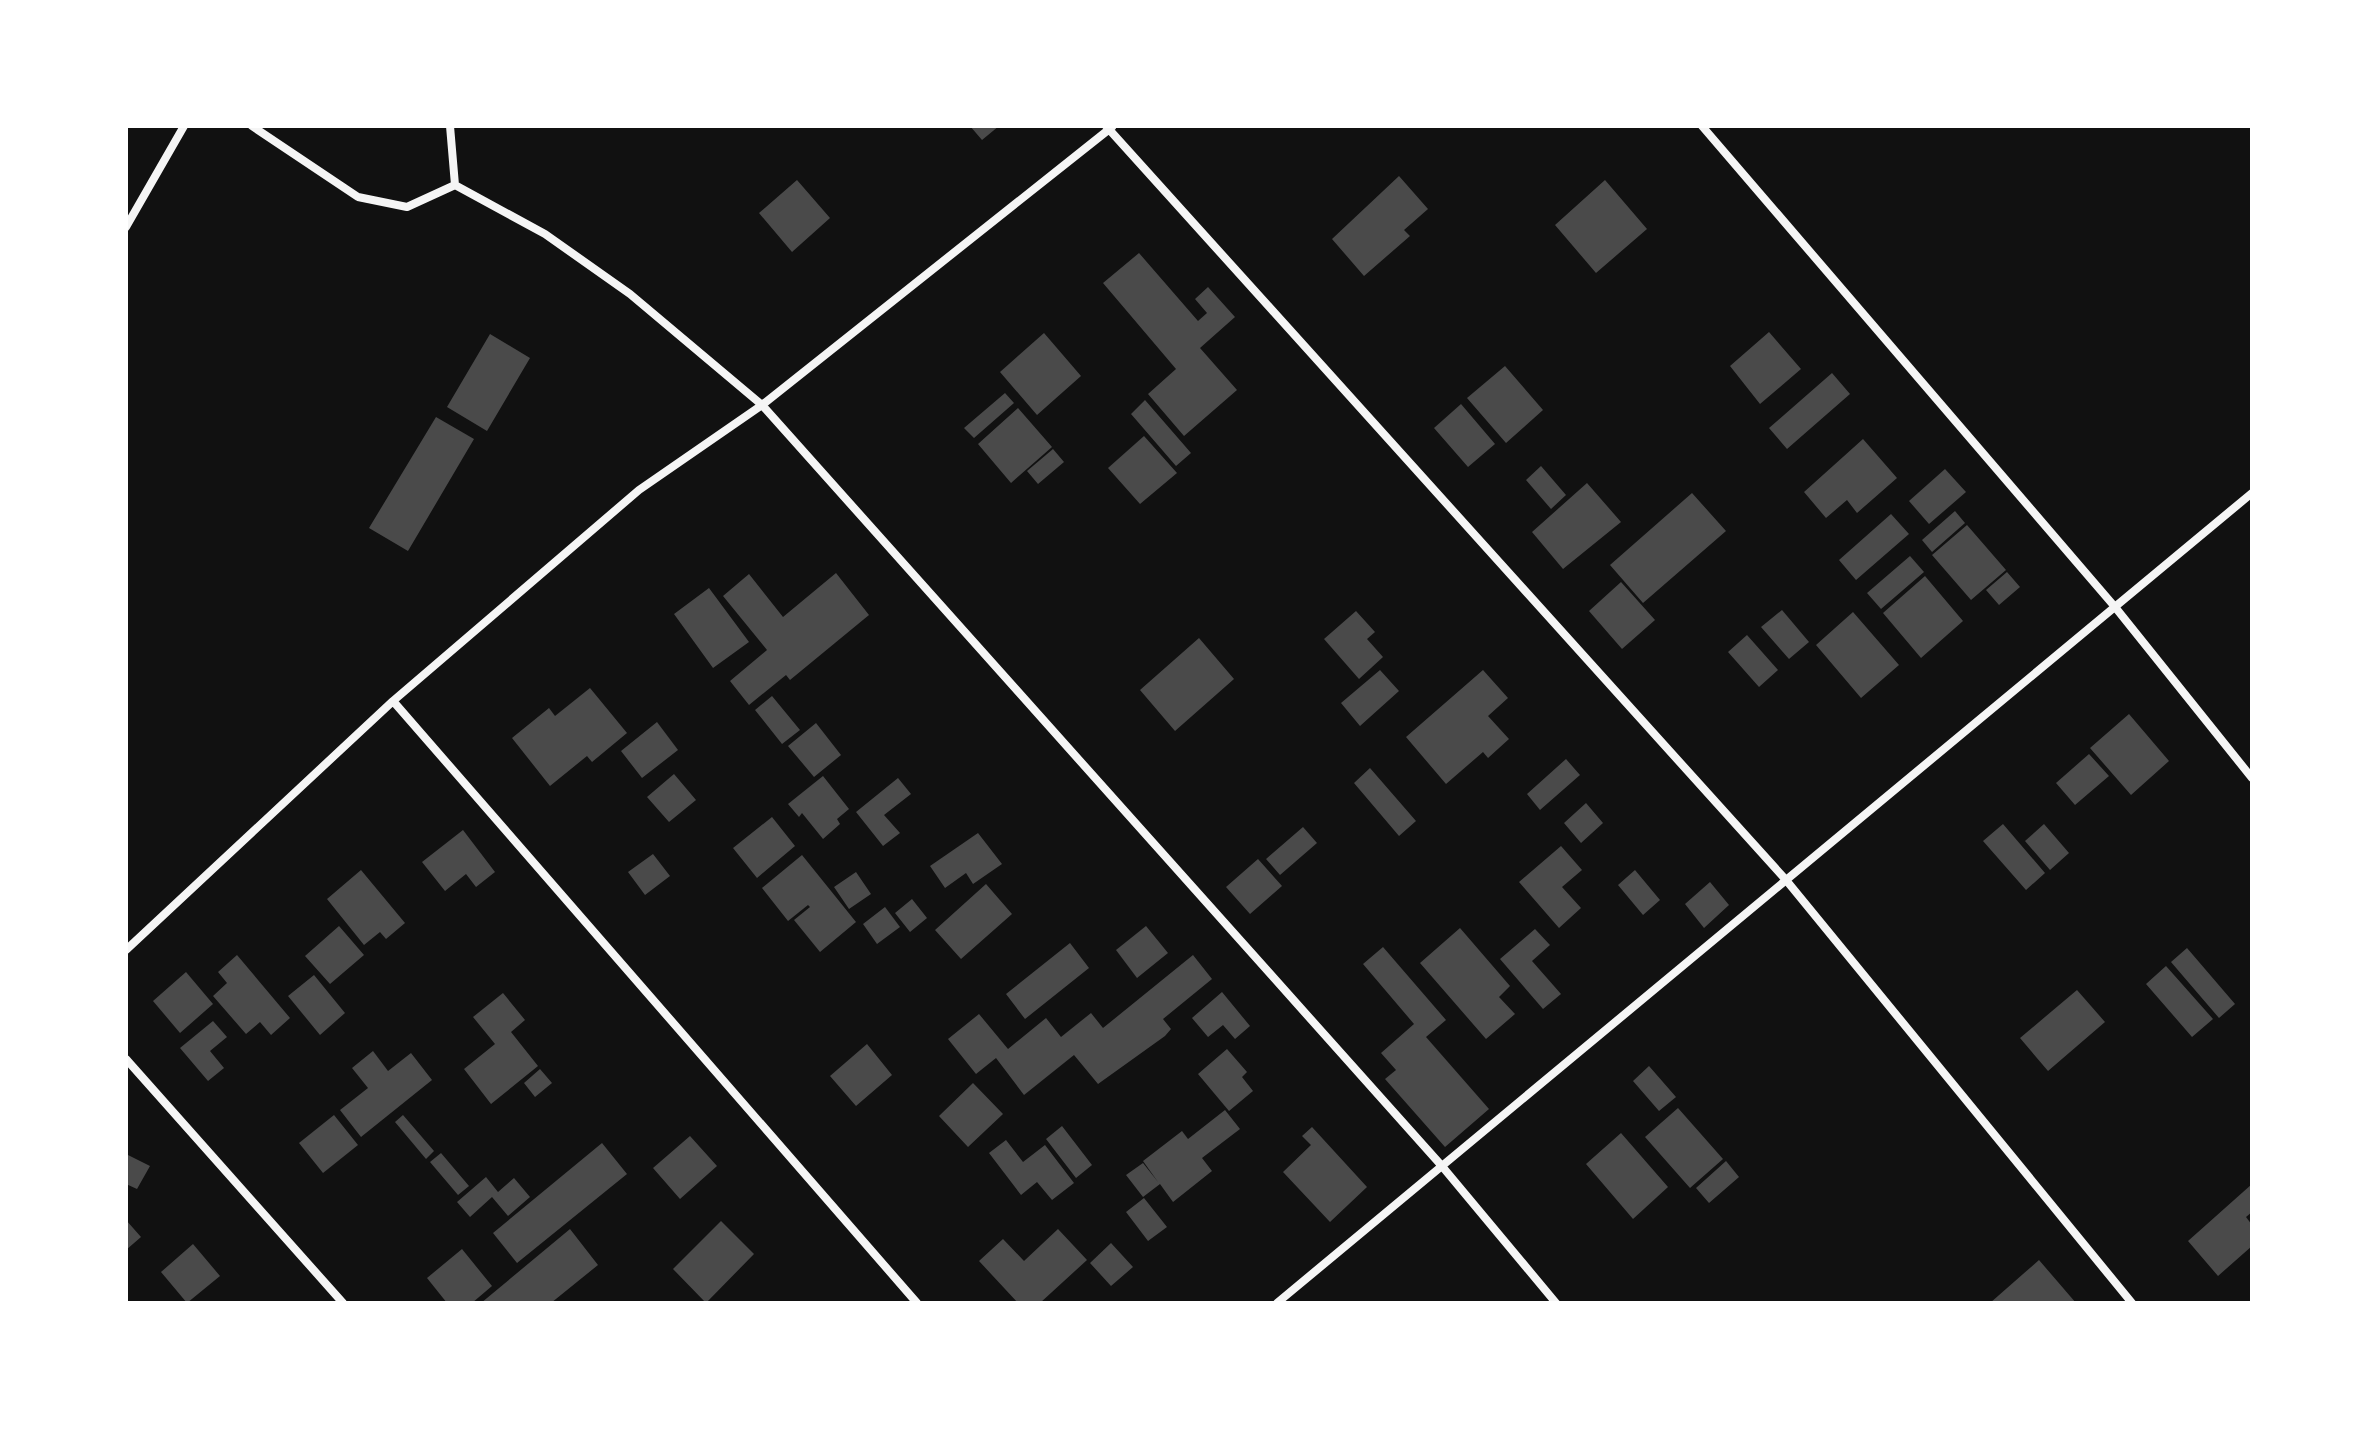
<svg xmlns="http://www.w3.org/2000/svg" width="2378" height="1429" font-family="Mulish,sans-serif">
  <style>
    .building { fill: #4a4a4a }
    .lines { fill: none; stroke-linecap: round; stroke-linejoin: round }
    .minor { stroke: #f5f5f5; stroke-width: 8 }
  </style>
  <rect width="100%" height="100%" fill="#111"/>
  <path class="building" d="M970,126H999L982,140Z
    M1399,176L1428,209L1404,230L1410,236L1364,276L1332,239Z
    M797,180L830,218L792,252L759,213Z
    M1605,180L1647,229L1596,273L1555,225Z
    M1139,253L1198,321L1207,313L1195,299L1208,287L1235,317L1200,348L1237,390L1184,436L1148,394L1176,369L1103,283Z
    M1769,332L1801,369L1760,404L1730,366Z
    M1044,333L1081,376L1037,415L1000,372Z
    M490,334L530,358L487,431L447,407Z
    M1505,366L1543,410L1506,443L1467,398Z
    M1832,373L1850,394L1787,449L1769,428Z
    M1005,393L1014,403L974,438L964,428Z
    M1145,400L1191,453L1176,466L1131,414Z
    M1461,404L1495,444L1468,467L1434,428Z
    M1018,408L1052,447L1011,483L978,444Z
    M436,417L474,439L408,551L369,528Z
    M1144,436L1177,473L1140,504L1108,468Z
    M1863,439L1897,478L1857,513L1847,500L1826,518L1804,492Z
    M1053,449L1064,462L1038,484L1027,471Z
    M1541,466L1566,495L1551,509L1526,480Z
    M1945,469L1966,492L1929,524L1909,501Z
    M1587,483L1621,522L1563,569L1532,532Z
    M1692,493L1726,531L1643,603L1610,565Z
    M1955,511L1965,523L1932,552L1922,540Z
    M1891,514L1909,534L1856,580L1839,560Z
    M1967,525L2006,570L1971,600L1932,555Z
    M1910,556L1924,572L1881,609L1867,593Z
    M2007,572L2020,587L1999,605L1986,590Z
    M836,573L869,615L790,680L786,675L749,705L730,681L767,650L723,596L749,574L783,617Z
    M1925,576L1963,621L1921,658L1883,613Z
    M1621,582L1655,620L1622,649L1589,611Z
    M709,588L749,642L713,668L674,614Z
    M1782,610L1809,642L1789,659L1761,627Z
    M1356,611L1375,632L1367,639L1383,657L1359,679L1324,639Z
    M1853,612L1899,665L1861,698L1816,645Z
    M1747,635L1778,670L1759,687L1728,652Z
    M1199,638L1234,679L1175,731L1140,690Z
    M1380,670L1399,691L1360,726L1341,703Z
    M1483,670L1508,698L1488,716L1509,739L1488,758L1483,752L1446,784L1406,737Z
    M590,688L627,733L592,762L587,756L550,786L512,738L549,708L555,716Z
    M772,696L800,730L782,744L755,710Z
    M2129,714L2169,761L2131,795L2090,748Z
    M657,722L678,750L642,778L621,751Z
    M816,723L841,755L814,777L788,746Z
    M2089,754L2109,776L2075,805L2056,783Z
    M1566,759L1580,775L1540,810L1527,794Z
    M1370,768L1416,821L1399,836L1354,783Z
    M674,774L696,800L669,822L647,797Z
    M823,776L849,809L837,819L840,824L823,839L802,813L799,817L788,804Z
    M898,778L911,794L884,815L900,833L883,846L856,812Z
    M1586,803L1603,823L1581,843L1564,823Z
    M772,817L795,846L757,878L733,848Z
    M2003,824L2045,873L2026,890L1983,841Z
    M2044,824L2069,853L2050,870L2025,841Z
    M1303,827L1317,843L1280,875L1266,859Z
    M463,830L495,872L476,887L466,874L445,891L422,862Z
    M978,833L1002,864L973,884L966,873L945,888L930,866Z
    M1561,846L1582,870L1562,887L1581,908L1559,928L1519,882Z
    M653,854L670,876L645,895L628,872Z
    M802,855L856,922L820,952L794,920L810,907L808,905L788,921L762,888Z
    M1258,859L1282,886L1250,914L1226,887Z
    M361,870L405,923L386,939L380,932L364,945L327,899Z
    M1635,870L1660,900L1643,915L1618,885Z
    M856,872L871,894L849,909L834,887Z
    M1710,882L1729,905L1704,928L1685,904Z
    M986,884L1012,914L961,959L935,930Z
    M912,899L927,918L910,932L895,913Z
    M885,907L900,927L877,944L863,924Z
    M339,926L364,955L330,984L305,956Z
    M1146,926L1168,953L1137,978L1116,950Z
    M1460,928L1510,986L1499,997L1515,1014L1486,1039L1420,963Z
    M1535,929L1550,945L1532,961L1561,994L1543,1009L1500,959Z
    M1070,943L1089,968L1025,1019L1006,994Z
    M1383,947L1446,1020L1426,1037L1489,1109L1445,1147L1385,1079L1396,1070L1381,1053L1414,1024L1363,964Z
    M2187,948L2235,1004L2219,1018L2171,962Z
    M237,955L290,1018L271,1035L260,1022L246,1034L213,996L227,983L218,972Z
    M1193,955L1212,979L1163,1019L1171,1029L1165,1036L1098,1084L1074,1055L1024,1095L996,1058L976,1074L948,1039L979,1014L1008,1049L1046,1018L1061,1037L1091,1013L1103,1028Z
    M2166,966L2213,1019L2192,1037L2146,984Z
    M186,972L213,1004L180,1033L153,1001Z
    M314,975L345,1013L320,1035L288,996Z
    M2077,990L2105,1022L2048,1071L2020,1038Z
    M1222,992L1250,1026L1235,1039L1223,1025L1208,1037L1192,1018Z
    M503,993L525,1020L511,1032L538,1066L491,1104L464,1069L495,1044L473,1017Z
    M213,1021L227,1037L210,1051L224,1068L208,1081L180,1048Z
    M867,1044L892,1075L856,1106L830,1076Z
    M1227,1049L1247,1072L1242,1077L1253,1091L1229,1111L1198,1074Z
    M373,1051L388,1071L411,1053L432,1080L361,1137L340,1110L368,1088L352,1068Z
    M1649,1066L1676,1097L1659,1111L1633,1081Z
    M540,1069L552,1083L535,1097L524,1083Z
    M973,1083L1003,1114L968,1147L939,1116Z
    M1678,1108L1723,1159L1690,1188L1645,1137Z
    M1225,1110L1240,1129L1202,1158L1212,1171L1173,1202L1160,1184L1143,1197L1126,1175L1143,1163L1158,1182L1143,1161L1182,1131L1188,1139Z
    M334,1115L358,1145L323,1173L299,1143Z
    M403,1115L434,1151L426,1159L395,1122Z
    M1062,1126L1092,1165L1076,1178L1046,1139Z
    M1312,1127L1367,1187L1330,1222L1283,1172L1311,1145L1302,1136Z
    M1621,1133L1668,1187L1633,1219L1586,1164Z
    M690,1136L717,1166L680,1199L653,1168Z
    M1006,1140L1023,1162L1045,1145L1074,1183L1052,1200L1037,1182L1021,1195L989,1153Z
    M602,1143L627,1174L517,1263L493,1233Z
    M441,1153L469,1186L458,1195L430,1162Z
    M126,1154L150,1166L137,1189L126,1184Z
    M1726,1161L1739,1177L1709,1203L1696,1188Z
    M486,1177L498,1192L514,1178L530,1197L508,1216L492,1197L470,1217L457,1202Z
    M2252,1184V1212L2246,1217L2252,1225V1246L2218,1276L2188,1241Z
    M1144,1198L1167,1227L1148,1241L1126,1212Z
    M126,1220L141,1237L126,1250Z
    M721,1221L754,1254L706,1303L673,1269Z
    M570,1229L598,1265L551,1303H481Z
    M1058,1229L1087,1260L1040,1303H1018L979,1261L1003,1239L1024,1261Z
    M1111,1243L1133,1267L1111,1286L1090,1263Z
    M193,1244L220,1276L187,1303L161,1272Z
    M462,1249L492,1286L472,1303H447L427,1278Z
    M2039,1260L2076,1303H1990Z"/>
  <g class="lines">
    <path class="minor" d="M252,126L358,197L407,207L455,185L545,234L630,294L762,405L1441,1165L1556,1303
      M450,126L455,185
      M1106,126L1786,880L2132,1303
      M1702,126L2115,607L2252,778
      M126,227L184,126
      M393,701L917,1303
      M126,950L393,701L639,490L762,405L1112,127
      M126,1059L343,1303
      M1277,1303L2252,493"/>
  </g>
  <rect width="2378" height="1429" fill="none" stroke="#ffffff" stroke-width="256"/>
</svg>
